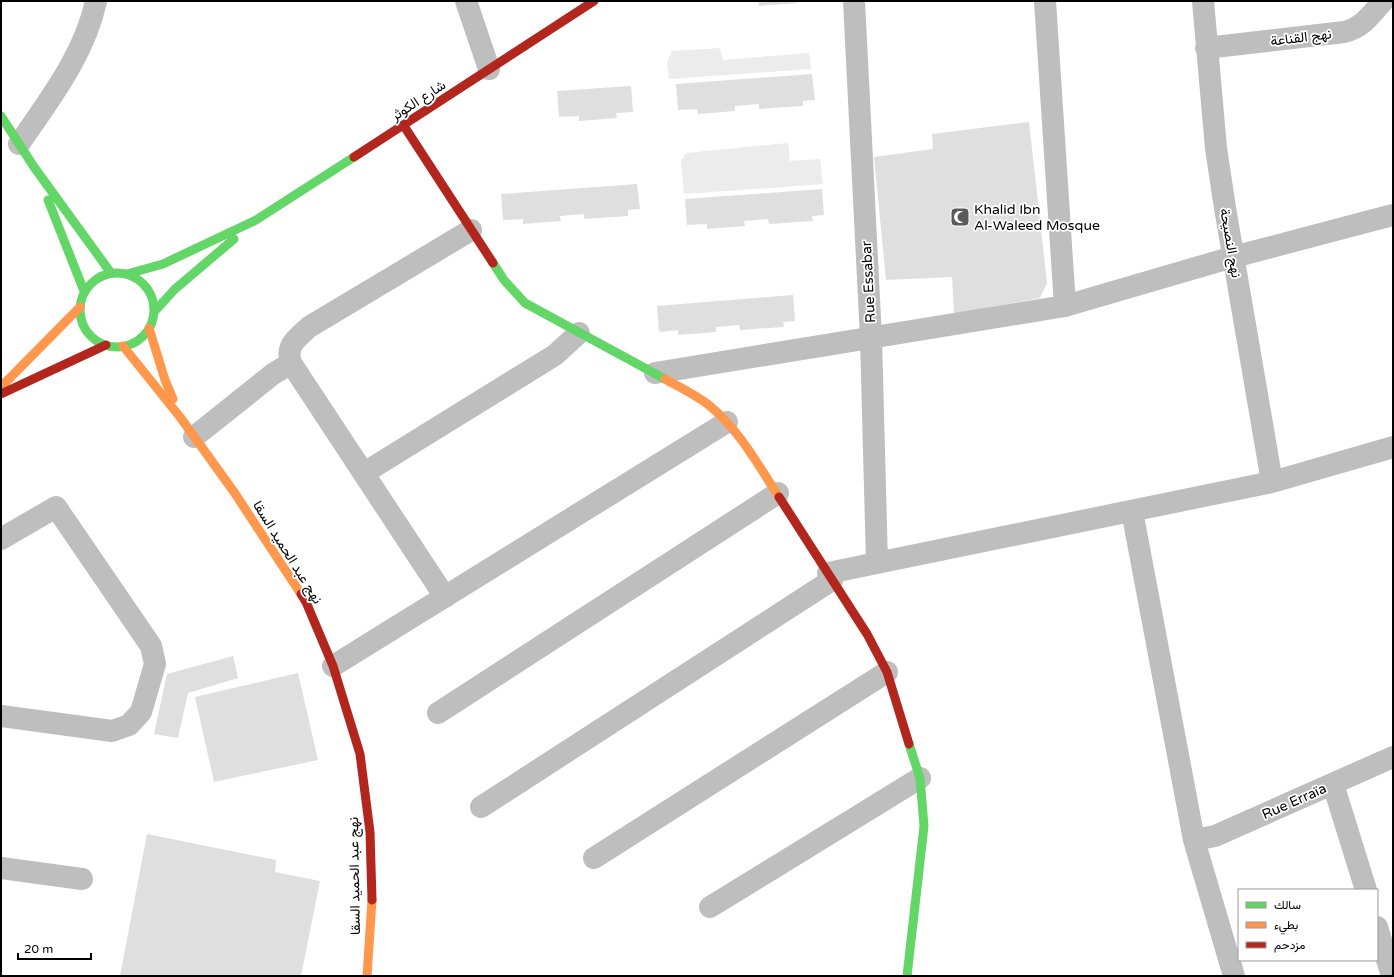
<svg xmlns="http://www.w3.org/2000/svg" width="1394" height="977" font-family="'Varela Round',Vazirmatn,sans-serif">
  <style>
    .green { fill: #ececec }
    .building { fill: #dfdfdf }
    .lines { fill: none; stroke-linecap: round; stroke-linejoin: round }
    .street { stroke: #bebebe; stroke-width: 22 }
    .fast { stroke: #63d668; stroke-width: 9 }
    .slow { stroke: #ff974d; stroke-width: 9 }
    .jam { stroke: #b3261e; stroke-width: 9 }
    .labels { text-anchor: middle; stroke-width: 3.5; stroke-linejoin: round; paint-order: stroke }
    .street-label { font-size: 14px; fill: #000; stroke: #fff }
    .poi-label { font-size: 14px; fill: #000; stroke: #fff; text-anchor: start }
  </style>
  <rect width="100%" height="100%" fill="#fff"/>
  <path class="green" d="M720,48L723,60L809,53L811,69L669,79L667,62L672,51Z
    M788,143L790,161L820,159L823,184L684,194L681,161L686,153Z"/>
  <path class="building" d="M758,1H796L797,3L759,6Z
    M812,74L815,100L803,101V106L759,109V104L735,106V111L698,114L697,109L678,110L676,84Z
    M631,86L633,112L616,113L617,118L579,121V116L559,117L557,91Z
    M1029,122L1047,283L1040,298L954,314L952,277L886,280L874,157L933,149L932,134Z
    M637,184L640,209L628,210V216L584,219V214L560,216L561,221L523,224V219L503,220L501,194Z
    M822,189L824,215L812,216L813,221L769,224L768,219L744,221L745,226L707,229V224L687,225L685,199Z
    M793,295L795,321L783,322L784,327L740,330L739,325L716,327V332L678,335V330L659,332L657,306Z
    M233,656L238,678L188,693L178,738L154,734L167,674Z
    M298,673L318,760L214,782L195,697Z
    M147,834L276,860L275,872L320,881L301,976H120Z"/>
  <g class="lines">
    <path class="street" d="M466,1L489,69
      M854,1L871,338L877,563
      M1045,1L1065,306
      M1203,1L1216,148L1225,208L1272,482
      M1206,48L1344,32C1362,28 1371,15 1383,1
      M19,144C49,100 85,54 96,1
      M291,363C285,346 297,338 309,327L471,230
      M655,373L1065,306L1233,257L1393,215
      M194,437L273,374L291,363L445,597
      M364,473L555,355L579,333
      M1132,511L1194,840L1234,976
      M1,539L56,507L151,646L155,664L141,712L129,725L112,731L1,716
      M828,573L1272,482L1393,447
      M333,666L727,422
      M438,713L778,493
      M1333,784L1366,890
      M481,807L832,580
      M1194,840L1215,836L1393,757
      M594,858L887,672
      M1,868L82,879
      M710,907L920,778
      M1377,927L1392,976"/>
    <path class="fast" d="M1,116L34,167L111,273
      M48,200L84,291
      M493,263L504,280L525,303L665,379
      M80 310a37 37 0 1 1 74 0a37 37 0 1 1-74 0Z
      M127,274L163,264L256,220L354,157
      M154,312L175,289L234,239
      M907,976L924,826L920,778L909,744"/>
    <path class="slow" d="M149,328L165,380L173,399
      M123,346L180,417L234,492L301,594
      M665,379C679,387 698,396 710,406C740,431 758,465 779,497
      M1,387L80,307
      M367,976L372,900"/>
    <path class="jam" d="M404,126L493,263
      M354,157L594,1
      M1,394L106,345
      M779,497L867,634L887,672L909,744
      M301,594L306,602L333,666L360,754L370,832L372,900"/>
  </g>
  <defs>
    <symbol id="mosque-square" viewBox="-11 -11 22 22"><rect x="-9" y="-9" width="18" height="18" rx="4" fill="#595959" stroke="#fff"/><path d="M3.5-4.9A6 6 0 1 0 3.5 4.9A5 5 0 1 1 3.5-4.9Z" fill="#fff"/></symbol>
  </defs>
  <g fill-rule="evenodd">
    <use href="#mosque-square" x="949" y="206" width="22" height="22"/>
  </g>
  <g class="labels">
    <g class="street-label">
      <text transform="translate(1301 37) rotate(-7)" y="5">نهج القناعة</text>
      <text transform="translate(418 100) rotate(-33)" y="5">شارع الكوثر</text>
      <text transform="translate(1231 243) rotate(80)" y="5">نهج النصيحة</text>
      <text transform="translate(868 282) rotate(-93)" y="5">Rue Essabar</text>
      <text transform="translate(288 552) rotate(58)" y="5">نهج عبد الحميد السقا</text>
      <text transform="translate(1294 801) rotate(-24)" y="5">Rue Erraïa</text>
      <text transform="translate(354 876) rotate(-91)" y="5">نهج عبد الحميد السقا</text>
    </g>
    <g class="poi-label">
      <text x="974" y="214">Khalid Ibn<tspan x="974" dy="16">Al-Waleed Mosque</tspan></text>
    </g>
  </g>
  <rect width="1394" height="977" fill="none" stroke="#000000" stroke-width="4"/>
  <rect x="1238" y="889" width="140" height="72" fill="#ffffff" stroke="#999999"/>
  <rect x="1246" y="902" width="20" height="6" fill="#63d668" stroke="#999999"/>
  <text x="1274" y="909" font-size="12" fill="#000000">سالك</text>
  <rect x="1246" y="922" width="20" height="6" fill="#ff974d" stroke="#999999"/>
  <text x="1274" y="929" font-size="12" fill="#000000">بطيء</text>
  <rect x="1246" y="942" width="20" height="6" fill="#b3261e" stroke="#999999"/>
  <text x="1274" y="949" font-size="12" fill="#000000">مزدحم</text>
  <path d="M18 953v6h73v-6" fill="none" stroke="#000000" stroke-width="2"/>
  <text x="24" y="953" font-size="12" fill="#000000" stroke="#ffffff" stroke-width="3" paint-order="stroke">20 m</text>
</svg>
